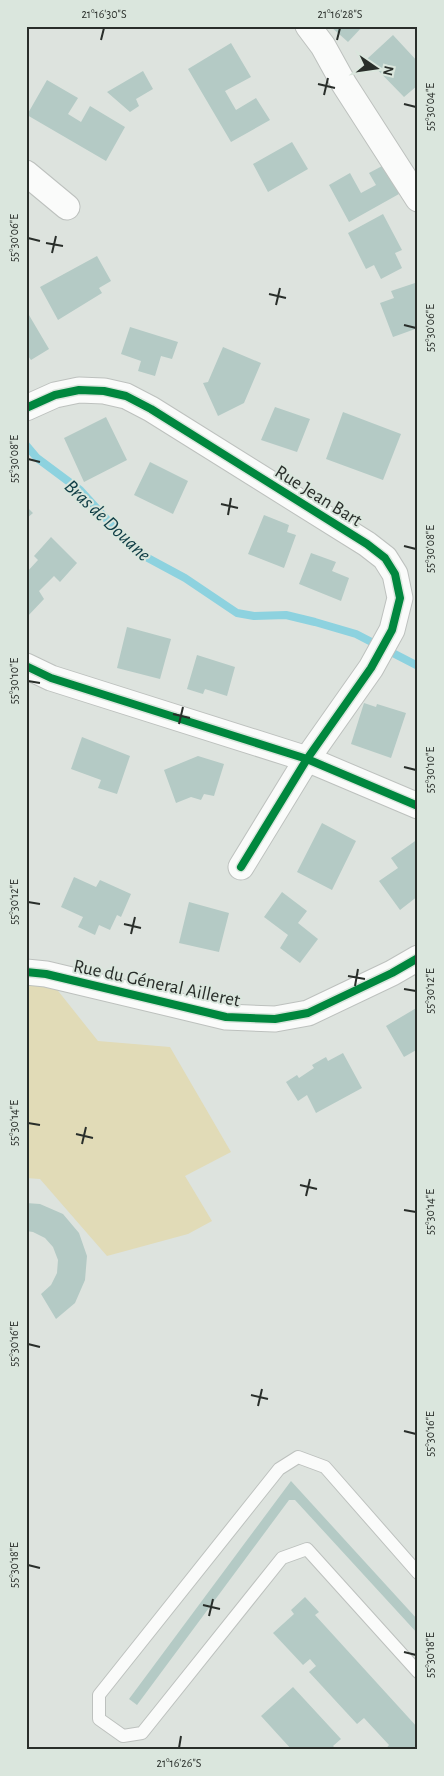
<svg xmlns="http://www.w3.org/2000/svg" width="444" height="1776" font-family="'Alegreya Sans',sans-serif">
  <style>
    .green { fill: #e1dbb7 }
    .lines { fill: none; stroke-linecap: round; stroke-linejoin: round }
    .stream { stroke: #8dd2df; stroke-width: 8 }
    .building { fill: #b4cac5 }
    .lane-casing { stroke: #bdc1be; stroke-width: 14 }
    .street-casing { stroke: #bdc1be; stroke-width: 27 }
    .lane { stroke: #fafbfa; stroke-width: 12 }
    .street { stroke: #fafbfa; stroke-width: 25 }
    .cycleway-casing { stroke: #dae6dd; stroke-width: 11 }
    .cycleway { stroke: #00873e; stroke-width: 8 }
    .ticks { fill: none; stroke: #292e2a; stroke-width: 2 }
    .labels { text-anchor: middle; stroke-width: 4; stroke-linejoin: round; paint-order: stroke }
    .street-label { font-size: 19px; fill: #292e2a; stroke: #dae6dd }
    .water-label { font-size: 20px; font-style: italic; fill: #0f3d45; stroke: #dae6dd }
    .neatline { fill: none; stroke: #292e2a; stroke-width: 2 }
    .ticks-label { font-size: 12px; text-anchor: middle; fill: #292e2a }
  </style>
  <rect width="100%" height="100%" fill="#dde3de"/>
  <path class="green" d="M26,979L51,982L98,1041L170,1047L231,1152L185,1176L212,1221L188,1234L107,1256L40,1179L26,1178Z"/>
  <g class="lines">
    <path class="stream" d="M26,445L37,458L80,490L121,535L146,557L185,578L237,613L254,616L286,615L315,622L356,634L418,666"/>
  </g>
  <path class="building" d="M330,26H363L348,42Z
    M393,35L418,62V85L404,97L367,59Z
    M231,43L251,77L225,91L236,110L256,98L270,120L231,142L188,69Z
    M143,71L153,89L136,99L139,106L130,112L107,92Z
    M47,80L78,98L68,114L81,122L90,106L125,127L106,161L27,115Z
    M292,142L308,169L268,192L253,164Z
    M384,165L399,194L349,222L329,185L350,173L361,193L376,185L369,173Z
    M383,214L402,250L395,253L402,268L381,279L374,265L366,269L348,233Z
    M97,256L111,281L99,288L102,293L58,320L40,287Z
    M418,282V328L393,337L380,303L394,298L391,291Z
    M26,310L49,349L31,360L28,356L26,357Z
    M130,327L178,342L172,359L161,356L155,376L138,371L141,361L121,354Z
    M223,347L261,363L244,403L218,416L203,383L208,382Z
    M275,407L310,419L297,452L261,440Z
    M343,412L401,434L383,480L326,459Z
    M106,417L127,460L84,482L64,438Z
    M150,462L188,481L173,514L134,495Z
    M26,506L33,513L26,519Z
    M264,515L289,525L287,532L296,535L284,568L248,554Z
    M51,537L77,563L60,582L54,576L39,591L44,599L26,618V573L38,560L34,556Z
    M311,553L336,562L332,571L349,578L341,601L299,584Z
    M127,627L171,639L160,679L117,668Z
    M197,655L235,667L227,696L205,689L203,694L187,689Z
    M364,703L376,707L377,704L406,713L391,758L351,744Z
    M82,737L130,756L117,794L98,788L101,780L71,769Z
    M198,756L224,764L214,796L204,794L201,800L191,797L176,803L164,770Z
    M322,823L356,841L332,890L297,872Z
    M418,839V896L400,910L379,881L398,868L391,858Z
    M74,877L96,887L100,880L131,894L121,917L117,915L110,930L99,925L95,935L78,927L83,917L61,907Z
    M282,892L307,911L298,923L318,939L300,963L280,948L288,935L264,917Z
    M189,902L229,913L219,952L179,943Z
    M418,1007V1049L404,1057L386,1026Z
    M343,1053L362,1088L316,1113L307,1095L298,1101L286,1082L297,1075L299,1078L314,1068L312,1065L326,1057L328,1061Z
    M26,1203L40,1204L63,1214L79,1233L87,1256L85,1280L75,1303L56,1319L41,1294L51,1285L57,1273L58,1260L53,1247L45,1238L33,1232L26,1231Z
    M291,1481L418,1620V1634L295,1500H289L137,1705L129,1699Z
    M305,1597L319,1612L315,1615L418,1728V1750H385L389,1745L364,1718L357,1724L309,1672L316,1666L310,1659L303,1665L273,1633L294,1614L291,1610Z
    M293,1687L341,1739L333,1746L337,1750H292L261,1716Z"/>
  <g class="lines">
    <defs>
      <path id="lane" d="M418,1573L325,1467L298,1457L279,1469L99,1695V1719L123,1736L142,1733L282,1558L307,1549L418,1672"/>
      <path id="street" d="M308,26L323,46L344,84L418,199
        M26,173L67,207
        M26,408L55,395L79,390L104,391L126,396L151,409L367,544L385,558L395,574L400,598L392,630L371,668L307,759L241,867
        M26,666L51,678L307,759L418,806
        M26,972L46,974L226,1017L275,1019L308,1013L392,973L418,958"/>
    </defs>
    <use href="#lane" class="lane-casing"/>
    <use href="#street" class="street-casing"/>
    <use href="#lane" class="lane"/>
    <use href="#street" class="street"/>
    <defs>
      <path id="cycleway" d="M26,408L55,395L79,390L104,391L126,396L151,409L367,544L385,558L395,574L400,598L392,630L371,668L307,759L241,867
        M26,666L51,678L307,759L418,806
        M26,972L46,974L226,1017L275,1019L308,1013L392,973L418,958"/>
    </defs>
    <use href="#cycleway" class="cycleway-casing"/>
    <use href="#cycleway" class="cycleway"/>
  </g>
  <path class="ticks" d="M101,40L104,28M337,40L340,28M318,84L335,88M324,95L328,78M404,104L416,107M28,238L40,241M46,243L63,246M52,253L56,236M269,294L286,298M276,305L280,288M404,325L416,328M28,459L40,462M221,504L238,508M228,515L231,498M404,546L416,549M28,681L40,683M173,714L190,718M179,724L183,707M404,767L416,770M28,902L40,904M124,924L141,928M131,934L135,917M348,976L365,979M355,986L358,969M404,989L416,991M28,1123L40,1125M76,1134L93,1138M82,1144L86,1127M300,1185L317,1189M306,1196L310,1179M404,1210L416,1212M28,1344L40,1347M251,1395L268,1399M258,1406L262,1389M404,1431L416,1434M28,1565L40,1568M203,1605L220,1609M209,1616L213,1599M404,1652L416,1655M179,1748L181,1736"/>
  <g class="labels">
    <g class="street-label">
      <text transform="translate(319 495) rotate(32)" y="7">Rue Jean Bart</text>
      <text transform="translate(157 982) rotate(12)" y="7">Rue du Géneral Ailleret</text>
    </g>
    <g class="water-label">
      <text transform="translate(108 520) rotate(43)" y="7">Bras de Douane</text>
    </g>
  </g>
  <rect width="444" height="1776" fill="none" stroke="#dae6dd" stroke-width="55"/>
  <g transform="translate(376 68) rotate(103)" stroke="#dae6dd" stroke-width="4" paint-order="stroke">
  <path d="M0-4L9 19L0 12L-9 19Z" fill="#292e2a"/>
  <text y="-8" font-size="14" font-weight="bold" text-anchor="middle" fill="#292e2a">N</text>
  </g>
  <rect x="28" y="28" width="388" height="1720" class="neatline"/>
  <g class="ticks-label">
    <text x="104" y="18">21°16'30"S</text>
    <text x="340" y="18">21°16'28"S</text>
    <text transform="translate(430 107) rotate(-90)" y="4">55°30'04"E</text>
    <text transform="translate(14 238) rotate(-90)" y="4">55°30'06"E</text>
    <text transform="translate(430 328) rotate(-90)" y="4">55°30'06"E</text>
    <text transform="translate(14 459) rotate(-90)" y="4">55°30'08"E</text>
    <text transform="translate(430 549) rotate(-90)" y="4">55°30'08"E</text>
    <text transform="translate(14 681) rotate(-90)" y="4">55°30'10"E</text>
    <text transform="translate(430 770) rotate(-90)" y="4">55°30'10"E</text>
    <text transform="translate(14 902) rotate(-90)" y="4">55°30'12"E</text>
    <text transform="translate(430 991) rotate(-90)" y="4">55°30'12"E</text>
    <text transform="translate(14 1123) rotate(-90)" y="4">55°30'14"E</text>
    <text transform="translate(430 1212) rotate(-90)" y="4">55°30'14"E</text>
    <text transform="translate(14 1344) rotate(-90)" y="4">55°30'16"E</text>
    <text transform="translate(430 1434) rotate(-90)" y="4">55°30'16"E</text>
    <text transform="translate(14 1565) rotate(-90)" y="4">55°30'18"E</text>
    <text transform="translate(430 1655) rotate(-90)" y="4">55°30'18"E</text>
    <text x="179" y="1767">21°16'26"S</text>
  </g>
</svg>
